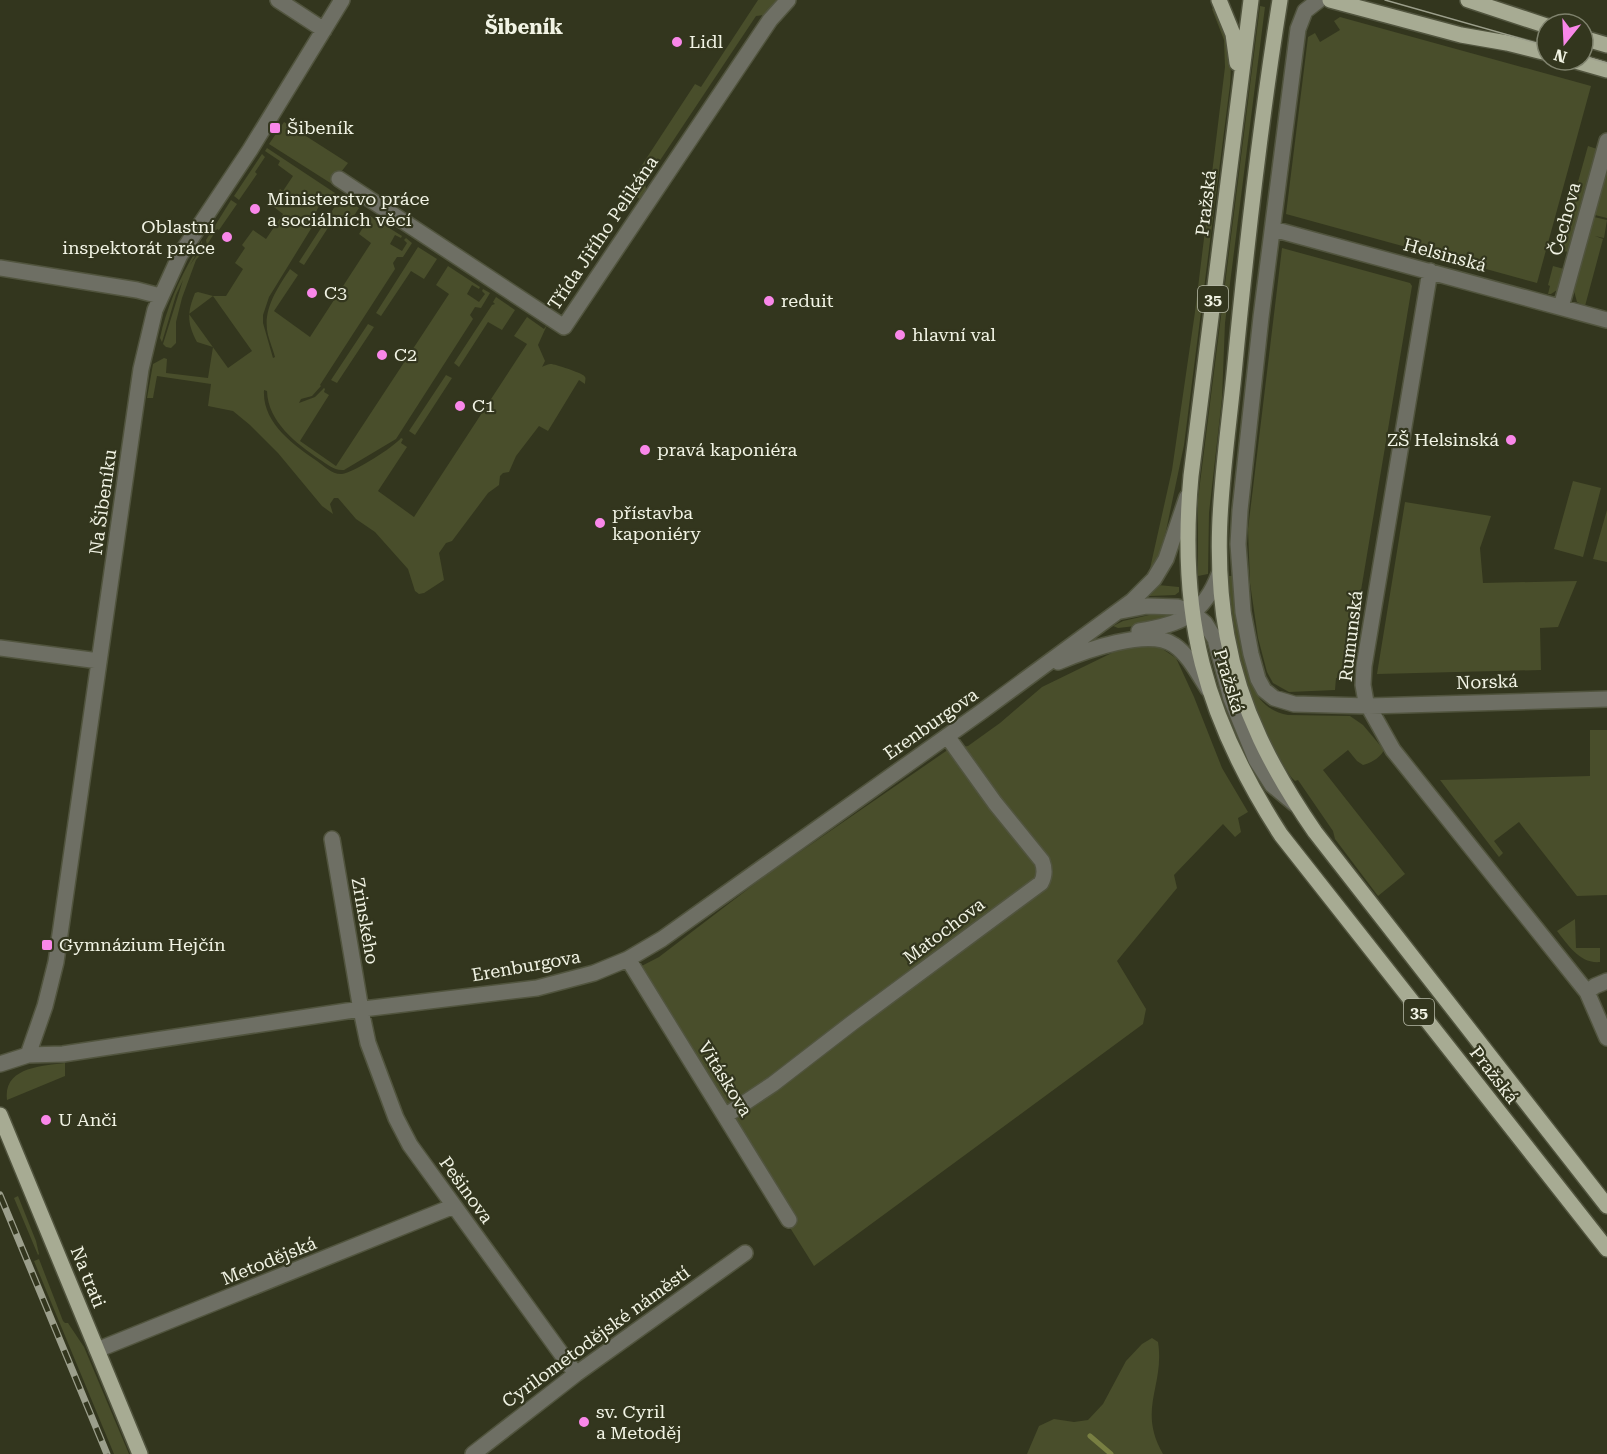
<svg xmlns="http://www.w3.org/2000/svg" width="1607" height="1454" font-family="'Roboto Serif',serif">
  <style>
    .green { fill: #494e2b; fill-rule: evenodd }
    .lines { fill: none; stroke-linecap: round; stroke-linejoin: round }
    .stream { stroke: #787f42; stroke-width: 5 }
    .minor-casing { stroke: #51543e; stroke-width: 18 }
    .major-casing { stroke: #51543e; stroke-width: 18 }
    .minor { stroke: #6e6f64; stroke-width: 15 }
    .major { stroke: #a7ab93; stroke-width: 15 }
    .tram { stroke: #9c9f8c; stroke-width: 1.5 }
    .rail-casing { stroke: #9c9f8c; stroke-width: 7 }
    .rail { stroke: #33361e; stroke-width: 4.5; stroke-dasharray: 14; stroke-linecap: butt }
    .poi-dot { fill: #f987e9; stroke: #33361e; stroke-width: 2 }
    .labels { text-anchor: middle; stroke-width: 4.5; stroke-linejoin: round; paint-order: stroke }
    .shield { fill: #33361e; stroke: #b8baa9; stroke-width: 1.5 }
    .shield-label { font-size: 16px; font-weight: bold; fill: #f1f3e4 }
    .poi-label { font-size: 18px; fill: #f1f3e4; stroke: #33361e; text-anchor: start }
    .street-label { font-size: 18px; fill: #f1f3e4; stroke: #33361e }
    .neighbourhood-label { font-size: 20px; font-weight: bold; fill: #f1f3e4; stroke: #33361e }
  </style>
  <rect width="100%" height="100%" fill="#33361e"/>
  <path class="green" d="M758,0H779L765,15L756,16L645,183L647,194L642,200L625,191L695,84L701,87Z
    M1215,6C1226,34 1233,54 1230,85L1184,445L1166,531L1159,555L1149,573L1172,470L1195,312L1225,67L1224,40L1212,9Z
    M1260,6L1265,7L1225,323L1222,398L1209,513L1208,574L1198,576V499Z
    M1340,17L1591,86L1537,283L1286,214L1308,37L1315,33L1320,42L1340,30L1334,21Z
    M284,122L348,163L332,184L269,144Z
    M1588,146L1597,149L1568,252L1559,250Z
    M267,148L335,193L326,206H319L315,214L317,219L269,297L263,315V323L273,358L275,357C273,350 270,342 268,335C262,310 277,289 290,269L298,275L274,311L310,337L371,243L359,234L370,216L402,236L401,238L395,235L390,244L402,251L407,243L404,240L406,238L412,243L403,257H397L393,263L395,269L320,385L321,386L312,396L301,399L299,403L315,397L324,388L325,389L324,392L329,395L300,441L336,466L449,294L436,285L448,266L480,287L479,289L472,285L467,294L479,302L485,294L482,291L483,289L490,293L481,308L475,307L470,315L473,319L396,439L344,470C334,471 327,464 319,459C296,443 268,422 267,391L264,390C262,423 294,445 317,461C324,466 333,475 342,474C353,473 394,447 401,438L403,439L401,443L407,447L378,491L414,517L527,344L514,336L527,317L544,329L547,325L538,345L545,361L542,367C542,367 548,364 550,364C553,363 581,373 583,375C587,378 585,379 585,384L579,380L548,431L539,426L516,456L509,472L503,473L500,476L499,485L488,493L452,541L446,543L439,553L444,580L424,593L419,594L415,591L408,569L375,532L356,519L338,498H334L330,504L333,514L322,506L278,453L250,425L233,411L208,406L211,384L157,376L153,398H147L153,364L164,358L167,359L166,373L208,378L213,347L197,342C187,323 187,313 195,293L198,292L213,296H226L243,269L235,263L245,248L242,245L253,230L266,239L283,214L270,204L280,189L283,191L293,176L278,165L280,161L265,151ZM213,296L252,351L228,368L189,314Z
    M262,154L265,157L255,172L257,174L239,200L234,196Z
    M1607,170V218L1595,215Z
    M341,197L359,208L346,228L333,220L304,265L299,262Z
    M231,200L237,204L219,230L217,229L207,245L206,240Z
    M1594,217L1607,220L1604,238L1595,236L1603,239L1585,306L1577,302L1574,291Z
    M202,241V245L190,265L202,248L204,251L196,260L182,298L176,322V343L171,348L166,347L163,344L183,280L176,295L162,342L160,338C167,305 183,270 202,241Z
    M418,247L437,259L424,279L411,271L381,316L376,313Z
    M1282,248L1410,283L1412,286L1346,680L1336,678L1335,690L1289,692L1273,683L1267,672L1258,638L1250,583L1248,529Z
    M1553,266L1564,269L1557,290L1551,294H1548L1550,286L1548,285Z
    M496,297L515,310L502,330L488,322L459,367L454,363L492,305L495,304L493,302Z
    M368,324L374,327L337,383L331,380Z
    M446,375L452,378L415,435L409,431Z
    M1573,481L1601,488L1583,557L1554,549Z
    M1405,502L1491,516L1480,548L1483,583L1577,581L1558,627L1540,628L1541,670L1377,674Z
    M1607,510V562L1593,559Z
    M1229,576H1233C1235,604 1245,677 1260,699C1267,708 1277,713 1288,715L1350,716L1363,725L1384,750C1380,758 1371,763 1363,765L1357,761L1348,750L1323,770L1405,874L1378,896L1335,839L1333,831L1298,780L1295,781L1291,777C1252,719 1232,645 1229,576Z
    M1158,585L1179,587V592L1175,595L1150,596L1149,594Z
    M1158,613L1175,614V616L1162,623L1118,628L1113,626L1123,621Z
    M1148,645L1158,646L1176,658L1194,697L1222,768L1248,812L1238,818L1241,832L1235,837L1223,824L1174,875L1177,888L1117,961L1146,1009L1143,1024L814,1266L630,972L659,957L765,876L949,749L968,746L1000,723L1042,687L1122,648Z
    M1590,730H1607V895L1577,896L1519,822L1494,841L1503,853L1499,857L1440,780L1590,776Z
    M1575,919L1576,948H1600V962C1580,964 1568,945 1557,931Z
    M65,1063V1076L7,1100C3,1067 42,1066 65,1063Z
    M18,1196L36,1241L39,1254L38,1255L14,1198Z
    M39,1259L63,1321L65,1323H68L84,1347L129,1454H114L34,1261Z
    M1152,1338L1158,1342C1165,1386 1137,1409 1163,1454H1027L1039,1426L1054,1419L1074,1422L1088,1420L1103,1404L1126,1361L1142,1344Z"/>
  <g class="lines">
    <path class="stream" d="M1090,1436L1111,1454"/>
    <defs>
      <path id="minor" d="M278,0L324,30
        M1319,0L1305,11L1298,29L1261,317L1240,510L1238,544L1243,612L1251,654L1258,679L1264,690L1274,698L1294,704L1369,706L1607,699
        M339,179L564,327L770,20L788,0
        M1273,229L1607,320
        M0,268L137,290L160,296
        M1430,271L1364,666L1363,685L1366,702L1393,750L1587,992L1607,1038
        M1561,307L1607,141
        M1121,611L1147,606L1178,607L1192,612L1205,623L1215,639L1231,699L1256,760L1272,785L1295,804
        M1139,631C1179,625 1204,615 1219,574
        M0,648L99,661
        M1058,662C1084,651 1149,627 1174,645C1189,655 1198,674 1208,689
        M332,839L361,1010L368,1043L396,1118L410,1145L576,1374
        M628,959L789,1220
        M1587,992L1595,986L1607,981
        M28,1055L45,1006L56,962L141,369L155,310L180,255L250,150L342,0
        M0,1064L28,1055L63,1054L347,1011L537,988L594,973L628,959L662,939L981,712L1132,601L1154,579L1166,559L1187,497
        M725,1116L773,1084L852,1023L1041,883C1045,876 1045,869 1042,861L995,803L947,736
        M97,1350L454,1206
        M473,1454L576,1374L745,1253"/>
      <path id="major" d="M1219,0L1233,34L1237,63
        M1251,0L1191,476C1178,617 1204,716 1281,835L1607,1249
        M1280,0C1260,124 1246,249 1234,374C1225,464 1210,544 1227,636C1240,709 1273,771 1315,832L1607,1206
        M1330,0L1461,35L1507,43L1547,53
        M1468,0L1547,26
        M1583,38L1607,45
        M1572,60L1607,70
        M0,1115L140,1454"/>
    </defs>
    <use href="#minor" class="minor-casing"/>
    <use href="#major" class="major-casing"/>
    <use href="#minor" class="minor"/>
    <use href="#major" class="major"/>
    <path class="tram" d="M1385,0L1547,46
      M1583,56L1607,63"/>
    <defs>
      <path id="rail" d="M0,1195L107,1454"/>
    </defs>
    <use href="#rail" class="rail-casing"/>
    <use href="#rail" class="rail"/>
  </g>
  <g class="poi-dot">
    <circle cx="677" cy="42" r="6"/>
    <rect x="269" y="122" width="12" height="12" rx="3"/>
    <circle cx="255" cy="209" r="6"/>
    <circle cx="227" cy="237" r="6"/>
    <circle cx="312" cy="293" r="6"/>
    <circle cx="769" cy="301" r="6"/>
    <circle cx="900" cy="335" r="6"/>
    <circle cx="382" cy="355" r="6"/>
    <circle cx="460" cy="406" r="6"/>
    <circle cx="1511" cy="440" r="6"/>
    <circle cx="645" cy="450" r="6"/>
    <circle cx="600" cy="523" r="6"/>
    <rect x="41" y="939" width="12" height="12" rx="3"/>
    <circle cx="46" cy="1120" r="6"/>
    <circle cx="584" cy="1422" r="6"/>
  </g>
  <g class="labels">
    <g class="shield">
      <rect x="1198" y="286" width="30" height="26" rx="4.5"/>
      <rect x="1404" y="999" width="30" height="26" rx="4.5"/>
    </g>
    <g class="shield-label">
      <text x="1213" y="305">35</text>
      <text x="1419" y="1018">35</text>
    </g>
    <g class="poi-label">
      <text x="689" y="48">Lidl</text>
      <text x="287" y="134">Šibeník</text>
      <text x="267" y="205">Ministerstvo práce<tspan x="267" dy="21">a sociálních věcí</tspan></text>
      <text x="215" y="233" text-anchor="end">Oblastní<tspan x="215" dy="21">inspektorát práce</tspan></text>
      <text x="324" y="299">C3</text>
      <text x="781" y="307">reduit</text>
      <text x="912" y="341">hlavní val</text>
      <text x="394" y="361">C2</text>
      <text x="472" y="412">C1</text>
      <text x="1499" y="446" text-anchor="end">ZŠ Helsinská</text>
      <text x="657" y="456">pravá kaponiéra</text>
      <text x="612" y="519">přístavba<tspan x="612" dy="21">kaponiéry</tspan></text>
      <text x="59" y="951">Gymnázium Hejčín</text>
      <text x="58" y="1126">U Anči</text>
      <text x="596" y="1418">sv. Cyril<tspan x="596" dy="21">a Metoděj</tspan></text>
    </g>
    <g class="street-label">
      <text transform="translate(1206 203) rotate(-83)" y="6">Pražská</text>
      <text transform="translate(1565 219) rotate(-75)" y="6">Čechova</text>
      <text transform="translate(603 233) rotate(-56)" y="6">Třída Jiřího Pelikána</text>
      <text transform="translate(1445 255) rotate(15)" y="6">Helsinská</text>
      <text transform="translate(103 502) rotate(-82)" y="6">Na Šibeníku</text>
      <text transform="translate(1351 636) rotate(-83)" y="6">Rumunská</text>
      <text transform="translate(1229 681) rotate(73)" y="6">Pražská</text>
      <text transform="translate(1487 682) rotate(-2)" y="6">Norská</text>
      <text transform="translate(931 724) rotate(-35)" y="6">Erenburgova</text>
      <text transform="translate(365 921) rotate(80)" y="6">Zrinského</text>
      <text transform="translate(944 931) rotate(-37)" y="6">Matochova</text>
      <text transform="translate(526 966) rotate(-10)" y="6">Erenburgova</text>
      <text transform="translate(1494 1075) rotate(52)" y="6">Pražská</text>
      <text transform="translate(725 1079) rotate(58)" y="6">Vitáskova</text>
      <text transform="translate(466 1190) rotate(54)" y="6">Pešinova</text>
      <text transform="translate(269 1261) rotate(-22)" y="6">Metodějská</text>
      <text transform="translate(88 1277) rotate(68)" y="6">Na trati</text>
      <text transform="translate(596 1337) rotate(-36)" y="6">Cyrilometodějské náměstí</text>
    </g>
    <g class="neighbourhood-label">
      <text x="524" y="34">Šibeník</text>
    </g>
  </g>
  <g transform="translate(1565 42) rotate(198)"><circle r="28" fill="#33361e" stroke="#7f826d" stroke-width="1.5"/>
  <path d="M0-4.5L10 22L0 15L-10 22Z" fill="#f987e9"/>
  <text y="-9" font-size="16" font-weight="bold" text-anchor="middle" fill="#f1f3e4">N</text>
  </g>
</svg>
